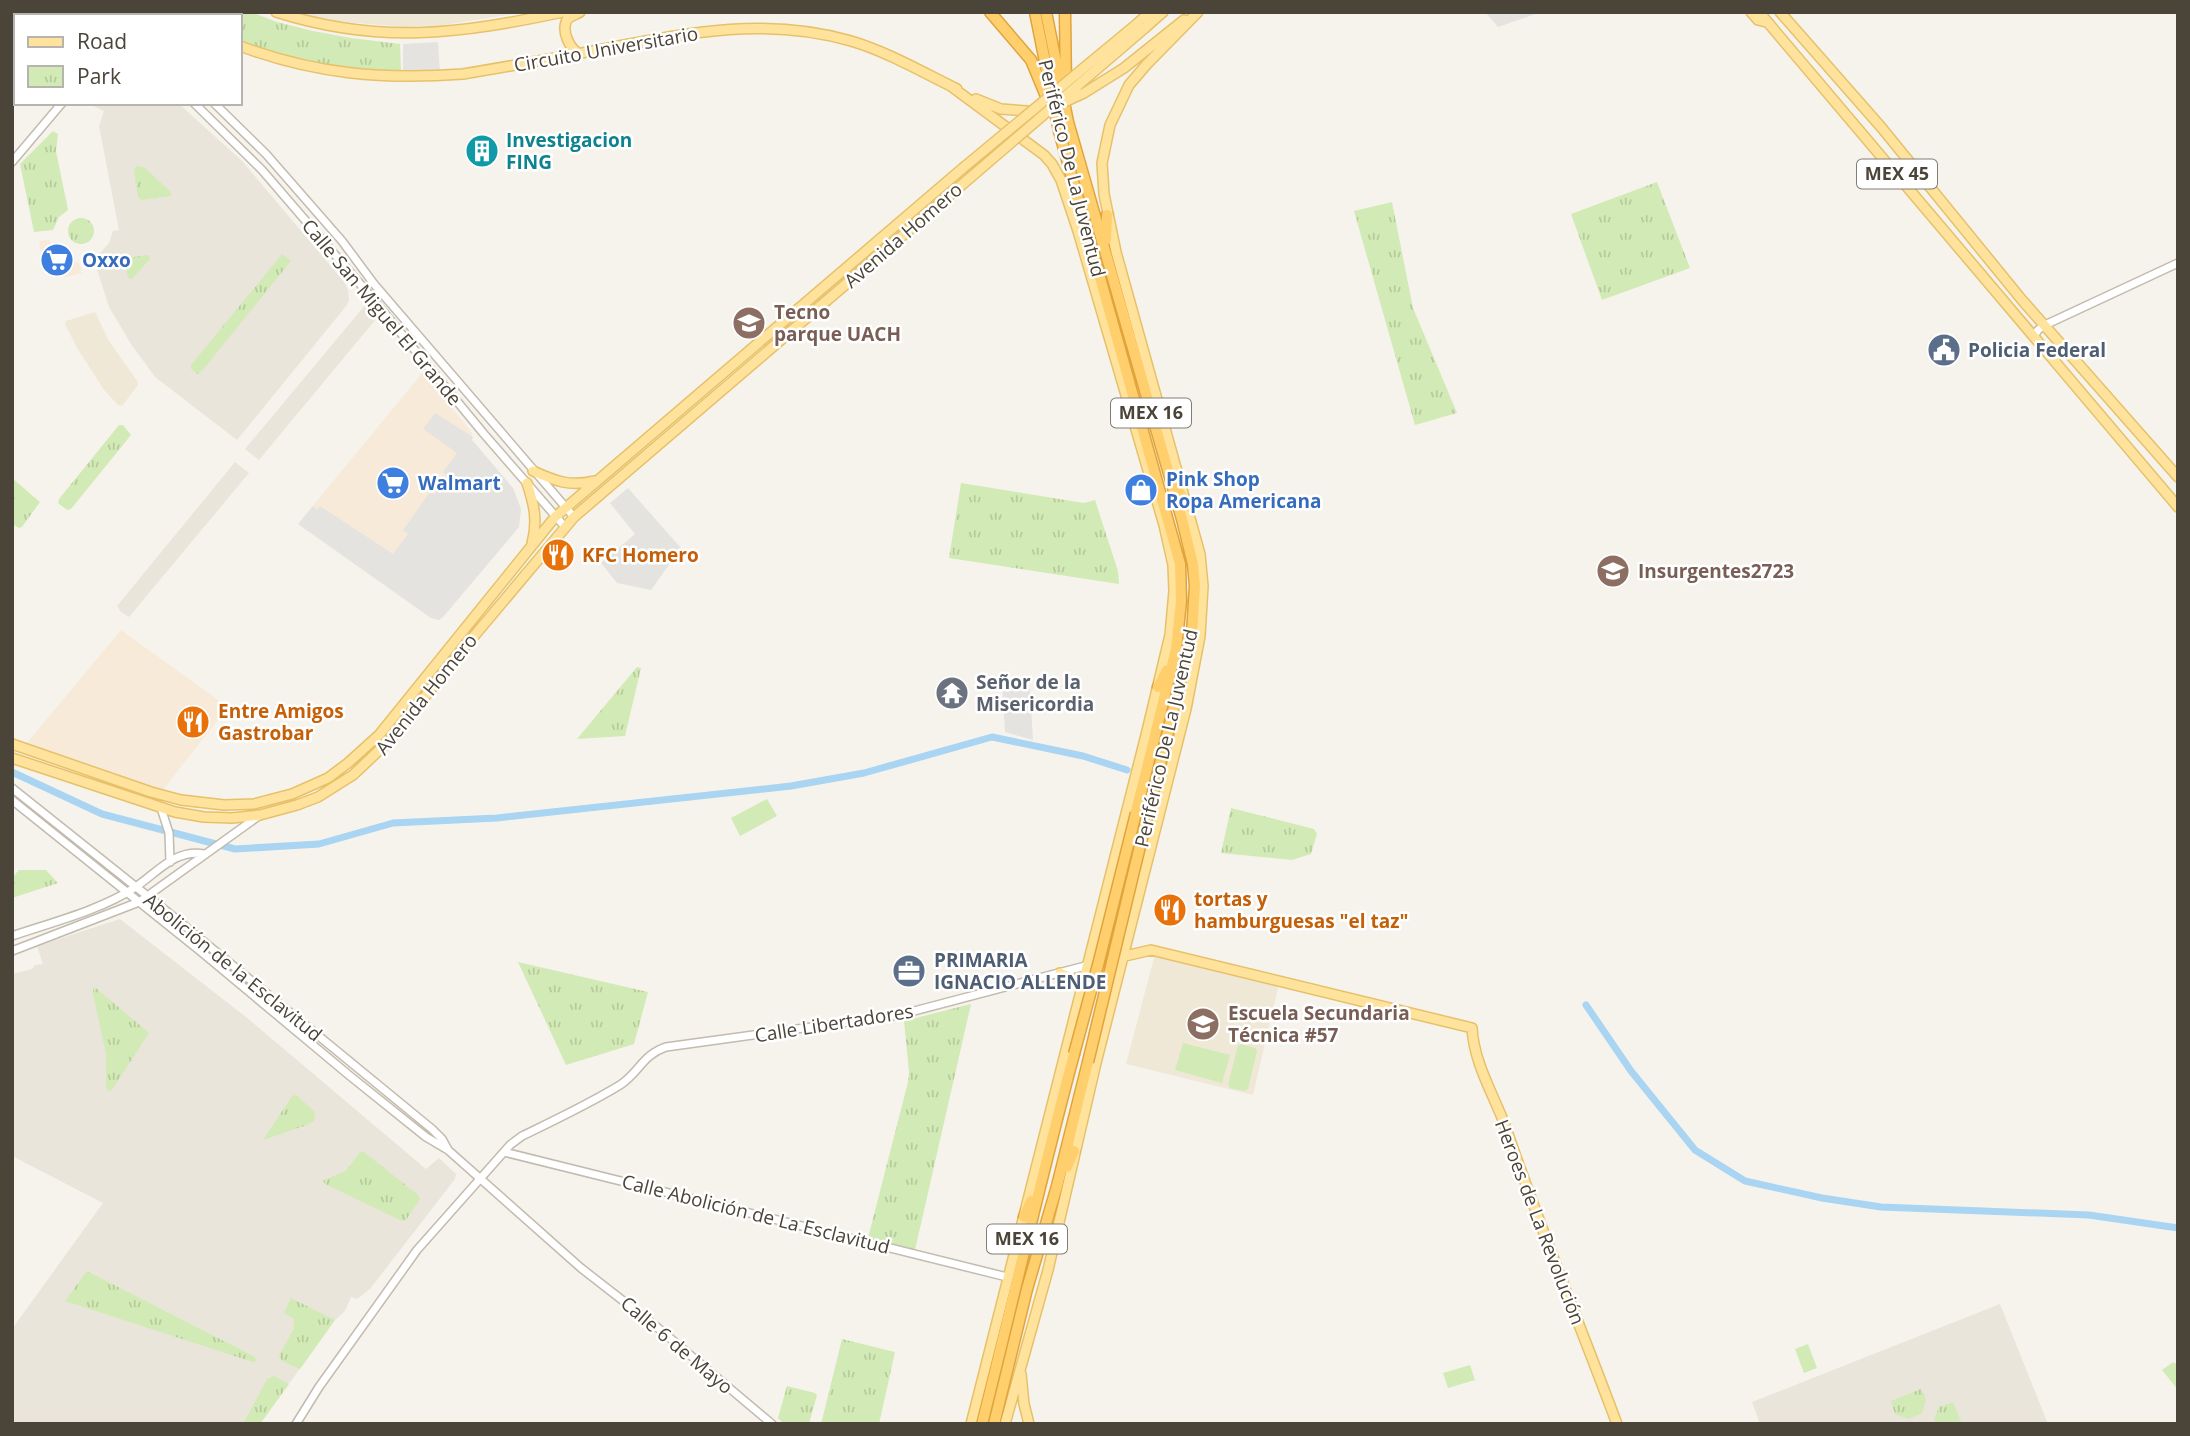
<svg xmlns="http://www.w3.org/2000/svg" width="2190" height="1436" font-family="'Open Sans',sans-serif">
  <style>
    .residential { fill: #eae5da }
    .commercial { fill: #f7ead8 }
    .education { fill: #efe8d6 }
    .green { fill: #d2eab5 }
    .park { fill: url(#park-tufts) }
    .parking { fill: #e5e3e0 }
    .lines { fill: none; stroke-linecap: round; stroke-linejoin: round }
    .canal { stroke: #a9d4f2; stroke-width: 7 }
    .minor-casing { stroke: #c2bbae; stroke-width: 10 }
    .major-casing { stroke: #e6c16a; stroke-width: 12 }
    .highway-casing { stroke: #e0a43c; stroke-width: 13 }
    .minor { stroke: #fff; stroke-width: 7 }
    .major { stroke: #ffe39c; stroke-width: 9 }
    .highway { stroke: #ffcf6e; stroke-width: 10 }
    .major-bridge-casing { stroke: #e6c16a; stroke-width: 12; stroke-linecap: butt }
    .highway-bridge-casing { stroke: #e0a43c; stroke-width: 13; stroke-linecap: butt }
    .major-bridge { stroke: #ffe39c; stroke-width: 9 }
    .highway-bridge { stroke: #ffcf6e; stroke-width: 10 }
    .labels { text-anchor: middle; stroke-width: 5; stroke-linejoin: round; paint-order: stroke }
    .shield { fill: #fff; stroke: #817c74; stroke-width: 2 }
    .shield-label { font-size: 18px; font-weight: bold; fill: #4b4439 }
    .street-label { font-size: 19px; fill: #4b4439; stroke: #fff }
    .culture-label { font-size: 19px; font-weight: bold; fill: #0d838f; stroke: #fff; text-anchor: start }
    .shop-label { font-size: 19px; font-weight: bold; fill: #366cbe; stroke: #fff; text-anchor: start }
    .education-label { font-size: 19px; font-weight: bold; fill: #785e54; stroke: #fff; text-anchor: start }
    .service-label { font-size: 19px; font-weight: bold; fill: #4e5e75; stroke: #fff; text-anchor: start }
    .food-label { font-size: 19px; font-weight: bold; fill: #c56008; stroke: #fff; text-anchor: start }
    .worship-label { font-size: 19px; font-weight: bold; fill: #5b616d; stroke: #fff; text-anchor: start }
  </style>
  <defs>
    <pattern id="park-tufts" width="24" height="20" patternUnits="userSpaceOnUse" patternTransform="scale(1.75)"><rect width="24" height="20" fill="#d2eab5"/><path d="M3 7l-1-3M5 7V3M7 7l1-3M15 17l-1-3M17 17v-4M19 17l1-3" fill="none" stroke="#b6ca9c"/></pattern>
  </defs>
  <rect width="100%" height="100%" fill="#f6f3ec"/>
  <path class="residential" d="M86,103H178L242,161L345,283L348,290L349,299L347,305L237,440L155,377L131,344L109,307L93,257L101,252L109,243L113,231L119,230L99,126L104,111Z
    M366,304L376,319L259,460L245,449Z
    M235,462L249,473L129,617L121,612L117,606Z
    M120,919L246,1017L426,1169L439,1158L456,1174L455,1179L370,1289L357,1299L351,1297L345,1311L335,1320L260,1424H12V1329L103,1203L12,1156V974L32,969L35,965L43,964L37,946Z
    M2000,1304L2048,1424H1760L1752,1402Z"/>
  <path class="commercial" d="M49,240L56,252L71,261L79,263L82,273L65,277L64,269L47,258H42L39,241Z
    M423,372L472,433V440L513,488L521,509L519,527L443,617L439,620L431,618L298,524Z
    M121,630L228,707L162,791L26,744Z"/>
  <path class="education" d="M296,12H525L443,25L407,27L332,21Z
    M95,312L109,341L138,382V385L122,406L118,405L104,390L77,348L65,324L66,321Z
    M1155,954L1279,984L1253,1095L1126,1064Z"/>
  <path class="green" d="M767,799L777,816L740,836L731,818Z
    M1183,1043L1230,1055L1222,1083L1175,1070Z
    M1242,1044L1255,1048L1257,1051L1248,1089L1244,1091L1230,1088L1228,1084L1238,1046Z
    M1808,1344L1817,1368L1804,1373L1795,1349Z
    M1470,1365L1475,1380L1448,1388L1443,1373Z"/>
  <path class="park" d="M175,12H251L277,22L313,31L351,38L400,44L401,72L343,70L290,59L240,43V16H181Z
    M53,131L58,134L56,151L68,210L59,217L53,230L34,232L20,164Z
    M136,166L144,167L171,192V196L141,200L138,197L134,170Z
    M1657,182L1690,268L1602,300L1571,214Z
    M1392,202L1413,308L1457,413L1415,425L1354,211Z
    M68 231a13 13 0 1 1 26 0a13 13 0 1 1-26 0Z
    M282,254L291,261L202,371L197,374L191,369V365Z
    M147,255L150,256V259L132,279L128,278L125,261L127,258Z
    M119,425H123L131,435L71,509L67,510L58,503L59,499Z
    M12,478L40,502L22,527L19,528L12,524Z
    M961,483L1084,503L1095,500L1118,571L1119,584L949,558Z
    M637,667L641,668L625,736L577,739Z
    M1231,808L1314,829L1317,834L1311,854L1292,860L1221,853Z
    M19,870H46L58,883L12,898V878Z
    M518,962L648,992L634,1044L566,1065Z
    M96,988L149,1033L112,1090L109,1091L106,1088V1054L93,994V989Z
    M971,1004L915,1250L868,1238L908,1082L909,1072L904,1021Z
    M296,1095L315,1112L314,1121L307,1125L263,1140L292,1096Z
    M360,1152H364L418,1195L420,1199L406,1220L402,1221L325,1184L323,1181L326,1179L346,1171Z
    M87,1271L255,1357L256,1361L253,1362L65,1301Z
    M291,1298L335,1320L300,1369L282,1361L279,1356L294,1328L293,1318L284,1313Z
    M842,1339L895,1352L879,1424H821Z
    M2173,1362L2178,1365V1390L2162,1370Z
    M274,1376L289,1384L260,1424H243L267,1379Z
    M787,1386L815,1393L817,1395L809,1424H784L778,1418Z
    M1921,1389L1926,1400L1922,1413L1909,1419L1895,1414L1891,1401Z
    M1953,1402L1962,1424H1936L1934,1420L1939,1407Z"/>
  <path class="parking" d="M1485,12H1541L1498,27Z
    M438,42L440,73L403,76V44Z
    M435,413L473,437L472,440L513,488L521,509L519,527L443,617L439,620L431,618L298,524L313,506L317,510L320,506L393,554L408,534L403,530L430,492L434,494L448,476L443,472L457,453L423,429Z
    M628,488L681,548L651,590L617,583L601,563L635,534L610,503Z
    M1002,684L1030,689L1033,740L1005,732Z"/>
  <g class="lines">
    <path class="canal" d="M12,772L102,814L235,849L319,844L393,823L497,818L791,786L864,773L992,737L1083,756L1127,770
      M1586,1005L1631,1071L1695,1150L1745,1181L1822,1198L1881,1207L2089,1215L2178,1228"/>
    <defs>
      <path id="minor" d="M106,12L109,16
        M123,12L126,16
        M194,103L262,170L367,292L484,434L565,527
        M214,103L266,154L342,241L374,284L574,517
        M12,162L62,103
        M2034,336L2038,330L2045,325L2178,263
        M12,788L170,914L432,1129L442,1139L448,1150
        M12,800L199,950L350,1076L426,1137L448,1150L581,1268L658,1328L772,1424
        M161,808L169,833L170,862
        M12,936C50,923 101,910 134,888C156,874 175,848 204,854
        M12,951L139,902L260,815
        M504,1152L1007,1277
        M296,1424L319,1387L417,1250L510,1145L522,1136C555,1120 589,1104 620,1085C639,1073 642,1055 666,1047L899,1015L1089,965"/>
      <path id="major" d="M171,12L176,16
        M276,12C380,45 459,34 563,12
        M1751,12L1758,20L1766,22
        M1759,12L2178,507
        M1780,12L1881,127L2022,300L2178,477
        M1138,23L1150,12
        M1146,27L1163,12
        M240,46C315,74 383,80 463,74C512,66 560,57 609,48C691,32 768,17 851,41C888,52 922,72 957,89
        M578,53C570,48 562,33 566,22C567,17 575,15 580,12
        M952,87L1044,155L1052,164L1061,180L1078,231L1164,525L1173,565L1174,591L1170,635L1146,735L971,1424
        M1084,93L1124,68L1184,20
        M976,99L1001,109L1027,111
        M533,471C555,481 570,487 594,481
        M527,483C534,504 538,521 532,543
        M12,744L151,792L181,800L224,805L254,804L292,794L328,778L348,763L379,735L555,517L963,168
        M12,758L175,812L204,817L232,818L260,815L297,805L318,797L353,775L391,739L464,648L574,517L971,177
        M1095,963L1151,950L1472,1028C1474,1064 1494,1095 1506,1128C1540,1228 1580,1325 1617,1424
        M1060,973L1073,979L1083,987
        M1021,1374L1024,1404L1029,1424
        M1005,1424L1048,1270L1096,1063L1186,709L1200,636L1203,586L1200,554L1116,252L1104,194L1102,163L1110,125L1129,85L1147,64L1198,12"/>
      <path id="highway" d="M990,12L1031,60L1048,101
        M1035,12L1059,131L1180,564L1181,601L1176,649L1136,813
        M1046,12L1068,122L1182,519L1193,564L1195,586L1192,634L1147,817
        M1065,12L1066,90
        M1106,240L1107,215
        M1177,489L1188,506
        M1158,687L1167,670
        M1067,1167L1074,1151
        M1024,1217L1031,1201
        M982,1424C1013,1300 1041,1177 1074,1054
        M994,1424L1027,1289L1057,1186L1088,1062"/>
    </defs>
    <use href="#minor" class="minor-casing"/>
    <use href="#major" class="major-casing"/>
    <use href="#highway" class="highway-casing"/>
    <use href="#minor" class="minor"/>
    <use href="#major" class="major"/>
    <use href="#highway" class="highway"/>
    <defs>
      <path id="major-bridge" d="M1060,104L1084,93
        M963,168L1138,23
        M971,177L1146,27"/>
      <path id="highway-bridge" d="M1074,1054L1099,961L1136,813
        M1088,1062L1147,817"/>
    </defs>
    <use href="#major-bridge" class="major-bridge-casing"/>
    <use href="#highway-bridge" class="highway-bridge-casing"/>
    <use href="#major-bridge" class="major-bridge"/>
    <use href="#highway-bridge" class="highway-bridge"/>
  </g>
  <defs>
    <symbol id="building-disc" viewBox="-11 -11 22 22"><circle r="9.5" fill="#0f9aa8" stroke="#fff"/><path d="M-4-6H4V6H1V3H-1V6H-4ZM-2.5-4.3h1.7v1.8h-1.7ZM.8-4.3h1.7v1.8H.8ZM-2.5-1h1.7V.8h-1.7ZM.8-1h1.7V.8H.8Z" fill="#fff"/></symbol>
    <symbol id="supermarket-disc" viewBox="-11 -11 22 22"><circle r="9.5" fill="#3f7fe0" stroke="#fff"/><path d="M-6-5.5h2.5l.6 2H6L4.5 2H-2.5L-4.4-4H-6ZM-1.5 3.2a1.3 1.3 0 1 0 .1 0ZM3 3.2a1.3 1.3 0 1 0 .1 0Z" fill="#fff"/></symbol>
    <symbol id="school-disc" viewBox="-11 -11 22 22"><circle r="9.5" fill="#8d6e63" stroke="#fff"/><path d="M0-5L7-2L0 1L-7-2ZM-4 1L0 2.5L4 1V4Q0 6-4 4Z" fill="#fff"/></symbol>
    <symbol id="civic-disc" viewBox="-11 -11 22 22"><circle r="9.5" fill="#5c6f8a" stroke="#fff"/><path d="M-.6-6.5H3V-4.5H.6V-3L4-1V1h2V6H-6V1h2V-1L-.6-3ZM-1.2 2.5V6h2.4V2.5Z" fill="#fff"/></symbol>
    <symbol id="shop-disc" viewBox="-11 -11 22 22"><circle r="9.5" fill="#3f7fe0" stroke="#fff"/><path d="M-5-2.5h2.3a2.7 3.5 0 0 1 5.4 0H5L5.5 6h-11ZM-1.5-2.5h3a1.5 2.3 0 0 0-3 0Z" fill="#fff"/></symbol>
    <symbol id="restaurant-disc" viewBox="-11 -11 22 22"><circle r="9.5" fill="#e8710a" stroke="#fff"/><path d="M-5-6h1v4h1v-4h1v4h1v-4h1v5L-1.5 .5V6h-2V.5L-5-1ZM5-6V6H3V1.5H1.5Q1.5-4 5-6Z" fill="#fff"/></symbol>
    <symbol id="temple-disc" viewBox="-11 -11 22 22"><circle r="9.5" fill="#6b7280" stroke="#fff"/><path d="M0-6L5-2H3V0L6.5 2.5H4V6H1.5V3h-3V6H-4V2.5H-6.5L-3 0V-2H-5Z" fill="#fff"/></symbol>
    <symbol id="office-disc" viewBox="-11 -11 22 22"><circle r="9.5" fill="#5c6f8a" stroke="#fff"/><path d="M-6-3h4V-5.5h4V-3h4V5H-6ZM-1-4.5V-3h2v-1.5ZM-6 0V1H6V0Z" fill="#fff"/></symbol>
  </defs>
  <g fill-rule="evenodd">
    <use href="#building-disc" x="463" y="132" width="38" height="38"/>
    <use href="#supermarket-disc" x="38" y="241" width="38" height="38"/>
    <use href="#school-disc" x="730" y="304" width="38" height="38"/>
    <use href="#civic-disc" x="1925" y="331" width="38" height="38"/>
    <use href="#supermarket-disc" x="374" y="464" width="38" height="38"/>
    <use href="#shop-disc" x="1122" y="471" width="38" height="38"/>
    <use href="#restaurant-disc" x="539" y="536" width="38" height="38"/>
    <use href="#school-disc" x="1594" y="552" width="38" height="38"/>
    <use href="#temple-disc" x="933" y="674" width="38" height="38"/>
    <use href="#restaurant-disc" x="174" y="703" width="38" height="38"/>
    <use href="#restaurant-disc" x="1151" y="891" width="38" height="38"/>
    <use href="#office-disc" x="890" y="952" width="38" height="38"/>
    <use href="#school-disc" x="1184" y="1005" width="38" height="38"/>
  </g>
  <g class="labels">
    <g class="shield">
      <rect x="1857" y="159.5" width="80" height="29" rx="5"/>
      <rect x="1111" y="398.5" width="80" height="29" rx="5"/>
      <rect x="987" y="1224.5" width="80" height="29" rx="5"/>
    </g>
    <g class="shield-label">
      <text x="1897" y="180">MEX 45</text>
      <text x="1151" y="419">MEX 16</text>
      <text x="1027" y="1245">MEX 16</text>
    </g>
    <g class="street-label">
      <text transform="translate(606 49) rotate(-10)" y="7">Circuito Universitario</text>
      <text transform="translate(1072 168) rotate(76)" y="7">Periférico De La Juventud</text>
      <text transform="translate(903 235) rotate(-41)" y="7">Avenida Homero</text>
      <text transform="translate(382 312) rotate(50)" y="7">Calle San Miguel El Grande</text>
      <text transform="translate(426 694) rotate(-51)" y="7">Avenida Homero</text>
      <text transform="translate(1166 738) rotate(-77)" y="7">Periférico De La Juventud</text>
      <text transform="translate(233 967) rotate(39)" y="7">Abolición de la Esclavitud</text>
      <text transform="translate(834 1023) rotate(-9)" y="7">Calle Libertadores</text>
      <text transform="translate(756 1214) rotate(14)" y="7">Calle Abolición de La Esclavitud</text>
      <text transform="translate(1540 1222) rotate(69)" y="7">Heroes de La Revolución</text>
      <text transform="translate(677 1345) rotate(40)" y="7">Calle 6 de Mayo</text>
    </g>
    <g class="culture-label">
      <text x="506" y="147">Investigacion<tspan x="506" dy="22">FING</tspan></text>
    </g>
    <g class="shop-label">
      <text x="82" y="267">Oxxo</text>
      <text x="1166" y="486">Pink Shop<tspan x="1166" dy="22">Ropa Americana</tspan></text>
      <text x="418" y="490">Walmart</text>
    </g>
    <g class="education-label">
      <text x="774" y="319">Tecno<tspan x="774" dy="22">parque UACH</tspan></text>
      <text x="1638" y="578">Insurgentes2723</text>
      <text x="1228" y="1020">Escuela Secundaria<tspan x="1228" dy="22">Técnica #57</tspan></text>
    </g>
    <g class="service-label">
      <text x="1968" y="357">Policia Federal</text>
      <text x="934" y="967">PRIMARIA<tspan x="934" dy="22">IGNACIO ALLENDE</tspan></text>
    </g>
    <g class="food-label">
      <text x="582" y="562">KFC Homero</text>
      <text x="218" y="718">Entre Amigos<tspan x="218" dy="22">Gastrobar</tspan></text>
      <text x="1194" y="906">tortas y<tspan x="1194" dy="22">hamburguesas "el taz"</tspan></text>
    </g>
    <g class="worship-label">
      <text x="976" y="689">Señor de la<tspan x="976" dy="22">Misericordia</tspan></text>
    </g>
  </g>
  <rect width="2190" height="1436" fill="none" stroke="#4b4439" stroke-width="28"/>
  <rect x="14" y="14" width="228" height="91" fill="#ffffff" stroke="#b7b4b0" stroke-width="2"/>
  <rect x="28" y="37" width="35" height="10" fill="#ffe39c" stroke="#b7b4b0" stroke-width="2"/>
  <text x="77" y="49" font-size="21" fill="#4b4439">Road</text>
  <rect x="28" y="66" width="35" height="21" fill="url(#park-tufts)" stroke="#b7b4b0" stroke-width="2"/>
  <text x="77" y="84" font-size="21" fill="#4b4439">Park</text>
</svg>
